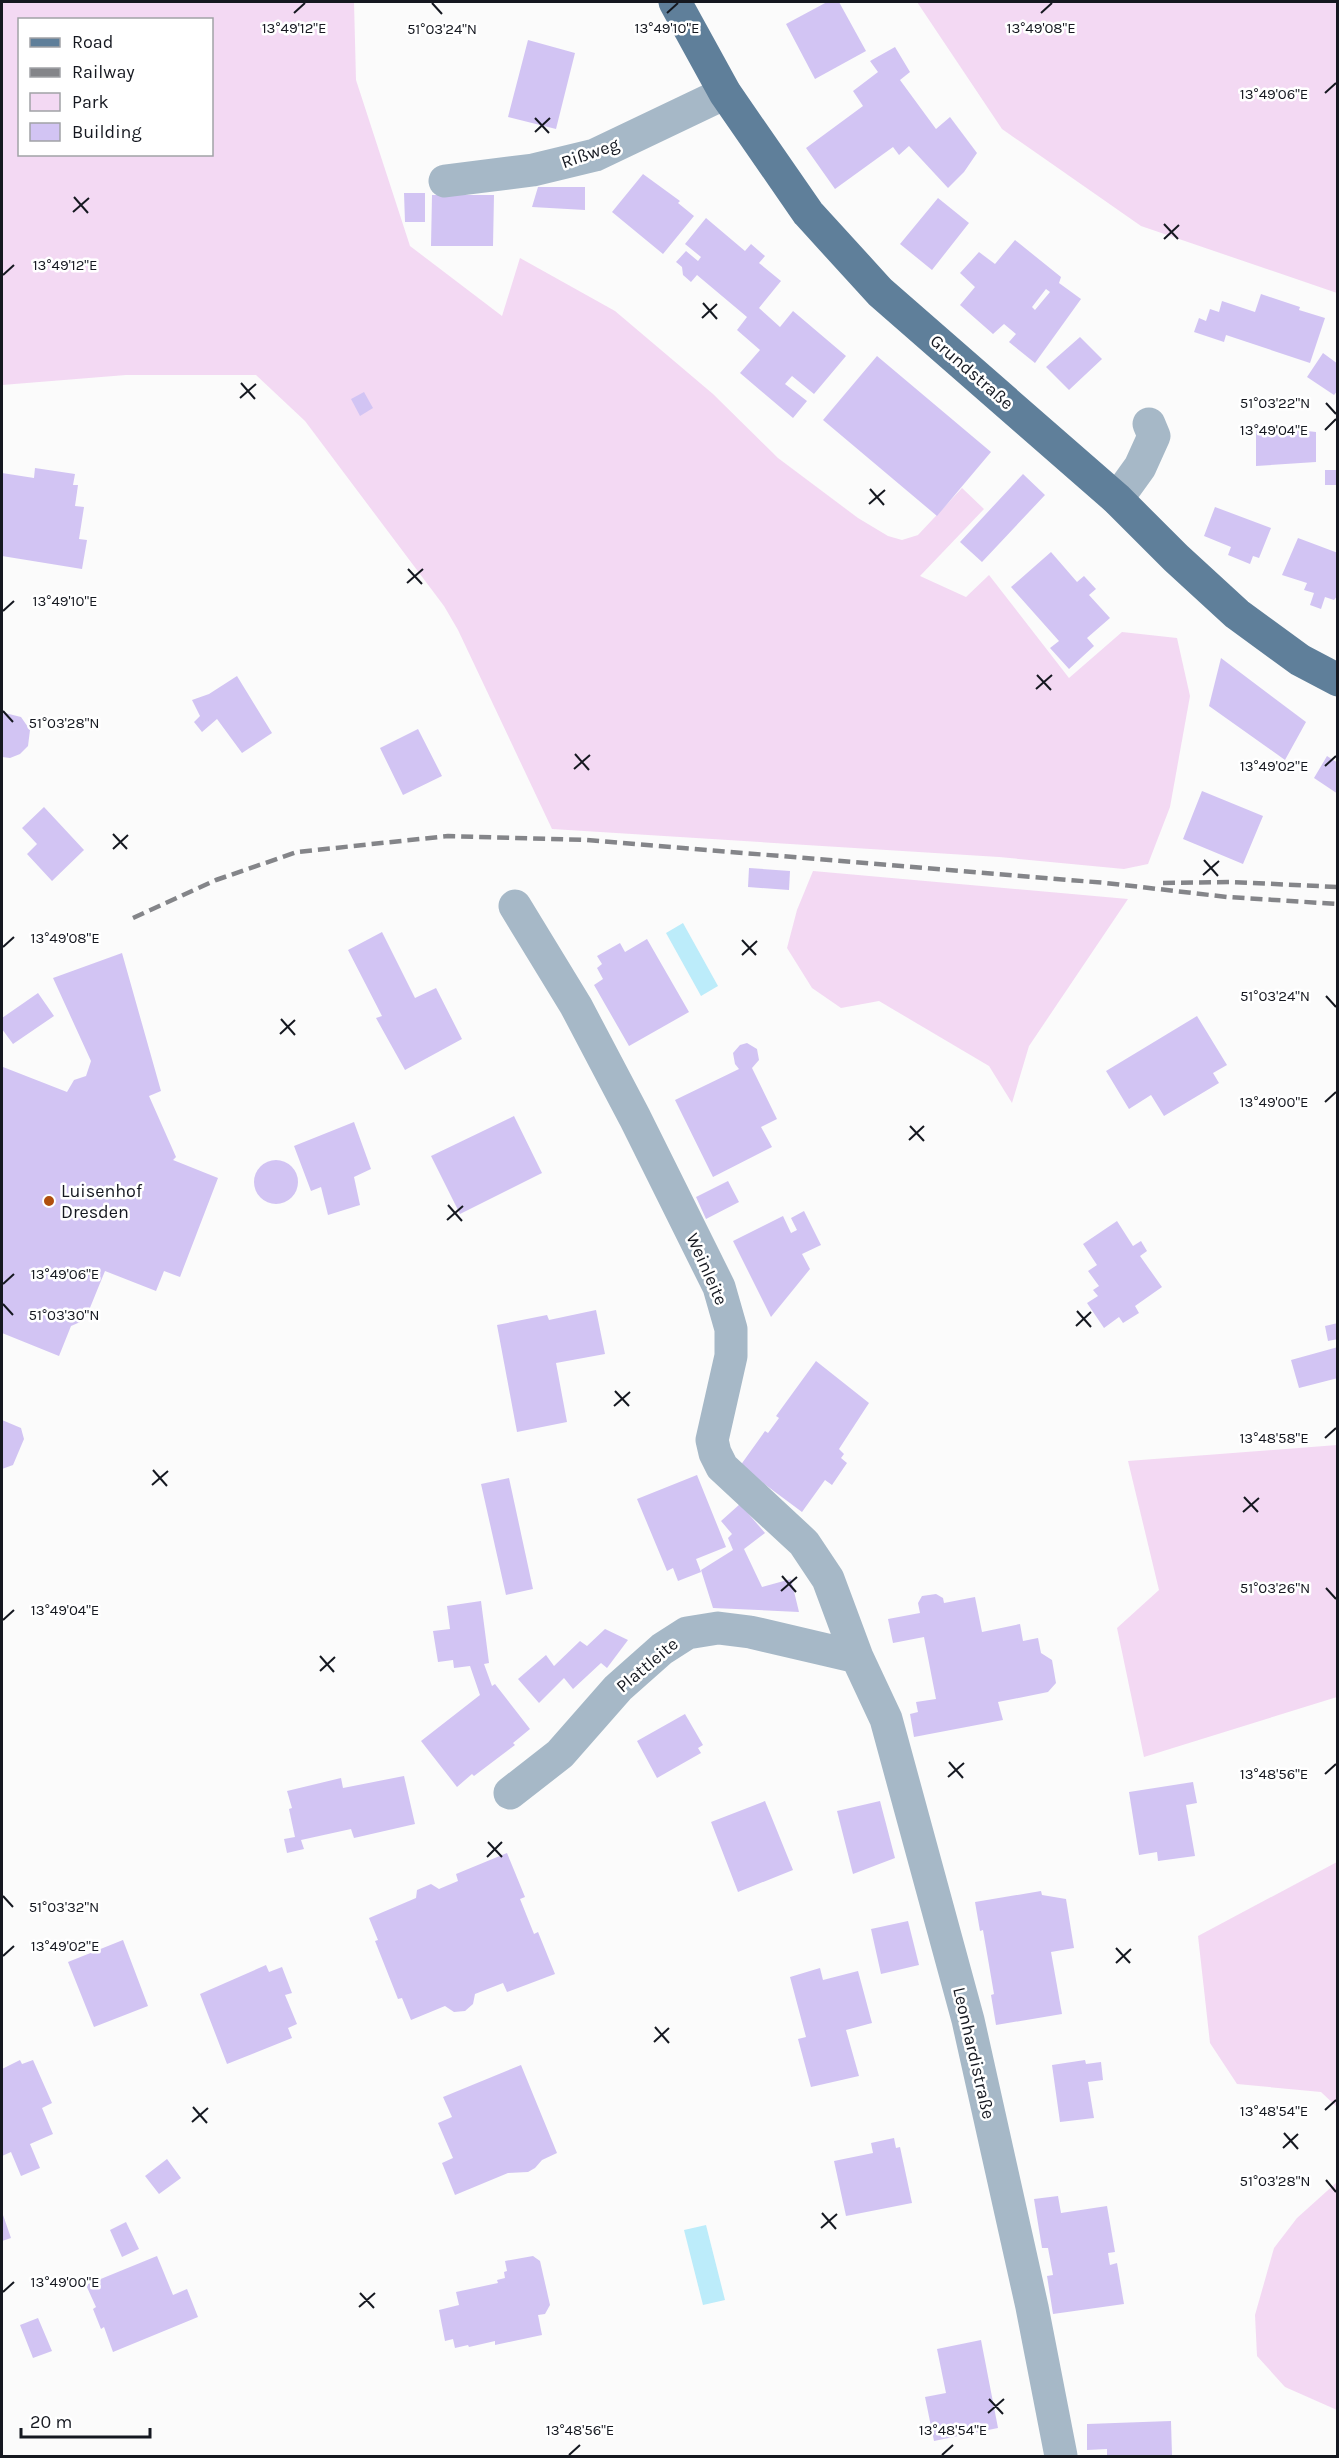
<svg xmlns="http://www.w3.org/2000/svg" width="1339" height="2458" font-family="Karla,sans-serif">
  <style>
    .green { fill: #f3d9f3; fill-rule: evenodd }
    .water { fill: #bcecfa }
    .building { fill: #d2c4f3; fill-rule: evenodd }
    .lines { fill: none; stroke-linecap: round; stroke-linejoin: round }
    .minor { stroke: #a6b8c7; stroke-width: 33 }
    .major { stroke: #5f7f9a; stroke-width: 33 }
    .rail { stroke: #848589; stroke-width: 4.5; stroke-dasharray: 12 6; stroke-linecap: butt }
    .ticks { fill: none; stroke: #151820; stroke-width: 2 }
    .poi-dot { fill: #b04f0d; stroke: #fff; stroke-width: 2 }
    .labels { text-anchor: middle; stroke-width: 5; stroke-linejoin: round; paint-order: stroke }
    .street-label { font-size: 18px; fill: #151820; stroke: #fff }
    .poi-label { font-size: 18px; fill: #151820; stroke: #fff; text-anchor: start }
    .ticks-label { font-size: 15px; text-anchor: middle; fill: #151820; stroke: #fff; stroke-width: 5; stroke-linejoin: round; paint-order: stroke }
  </style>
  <rect width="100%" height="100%" fill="#fbfbfb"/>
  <path class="green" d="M2,2H354L356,80L410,246L502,316L520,258L615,311L713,394L778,458L858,518L888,536L902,540L918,535L962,488L984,509L920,576L966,597L989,575L1069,678L1122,632L1177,638L1190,696L1170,807L1148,864L1124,869L999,857L552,829L458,630L444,606L305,421L256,375H126L2,385ZM20,20H212V154H20Z
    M917,2H1337V293L1141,226L1002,129Z
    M813,871L1128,899L1029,1046L1012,1103L989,1066L879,1001L841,1008L812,988L787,948L797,910Z
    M1337,1445V1697L1144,1757L1117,1628L1159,1590L1128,1461Z
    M1337,1862V2107L1321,2092L1237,2084L1210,2043L1198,1936Z
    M1337,2182V2410L1285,2387L1257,2356L1255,2315L1274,2248L1297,2218Z"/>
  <path class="water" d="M683,923L718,986L701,996L666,933Z
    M706,2225L725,2300L703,2305L684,2230Z"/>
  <path class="building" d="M827,2H839L866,51L815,79L786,24Z
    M528,40L575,53L556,129L508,117Z
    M895,47L910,72L900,80L936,129L950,117L977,153L964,172L948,188L909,146L899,155L893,147L835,189L806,148L863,106L853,91L878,72L870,61Z
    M643,174L680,201L678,203L694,216L663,254L612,212Z
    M538,187H585V210L532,207Z
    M404,193H425V222H405Z
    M432,195H494L493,246H431Z
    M938,198L969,223L932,270L900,244Z
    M706,218L745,251L751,244L765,256L759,263L781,281L759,308L780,327L793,311L846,356L814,394L792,376L785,384L807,401L793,418L740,373L760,350L737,330L747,317L697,275L691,282L683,275L682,267L676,262L686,251L698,261L701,257L685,244Z
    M1015,240L1061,277L1059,283L1081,299L1035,363L1009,342L1016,334L1004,324L993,334L960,305L975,287L960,273L979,252L995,264ZM1046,289L1050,292L1035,310L1032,307Z
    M1261,294L1300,307L1299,310L1325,318L1310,363L1226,335L1224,342L1194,332L1199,318L1206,321L1210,309L1219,312L1222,301L1255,312Z
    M1080,337L1102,359L1069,390L1046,367Z
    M1323,353L1338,364V390L1334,395L1307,377Z
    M877,356L991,452L937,516L823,420Z
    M364,392L373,408L360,416L351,399Z
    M1256,425L1316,432V462L1256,466Z
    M35,468L75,474L73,485H78L75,506L84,507L79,539L87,540L82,569L2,556V473L34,478Z
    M1325,470H1338V485H1325Z
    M1023,474L1045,495L982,562L960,542Z
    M1215,507L1271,528L1259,558L1253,556L1250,564L1228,555L1231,547L1204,536Z
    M1298,538L1338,553V595L1334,600L1325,597L1321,609L1310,605L1314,593L1304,590L1307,583L1282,575Z
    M1051,552L1077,582L1084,576L1096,589L1089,595L1110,618L1087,638L1094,646L1069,669L1050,648L1059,641L1011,587Z
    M1221,658L1306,722L1285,760L1209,706Z
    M237,676L272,733L242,753L217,719L202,732L194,722L200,716L192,700L209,694Z
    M5,713L21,717L30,730L28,746L20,754L10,758L2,757V714Z
    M418,729L442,776L403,795L380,748Z
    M1327,756L1338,763V794L1314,778Z
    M1202,791L1263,816L1243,864L1183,839Z
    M44,807L84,850L52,881L27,854L37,844L22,828Z
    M749,868L790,871L789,890L748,887Z
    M382,932L415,998L436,988L462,1039L405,1070L376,1018L382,1016L348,950Z
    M647,939L689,1012L629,1046L594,985L603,979L597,968L602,964L597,956L620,943L625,952Z
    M122,953L161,1091L149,1096L176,1157L173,1160L218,1178L180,1277L164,1271L156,1291L105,1271L85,1320L71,1326L59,1356L2,1333V1070L3,1067L67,1092L74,1080L86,1076L91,1061L53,978Z
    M38,993L54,1016L13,1044L2,1029V1018Z
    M1197,1016L1227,1065L1213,1073L1219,1083L1164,1116L1151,1095L1129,1109L1106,1071Z
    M747,1043L757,1049L759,1060L752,1068L777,1119L761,1127L772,1147L713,1177L675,1100L739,1069L735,1064L733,1053L740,1045Z
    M514,1116L542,1173L460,1214L431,1156Z
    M354,1122L371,1169L354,1177L360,1205L328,1215L321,1187L311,1191L294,1146Z
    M254 1182a22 22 0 1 1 44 0a22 22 0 1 1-44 0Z
    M728,1181L739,1202L706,1219L696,1197Z
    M804,1211L821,1245L802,1254L810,1269L771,1317L733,1241L783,1216L791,1233L797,1230L791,1218Z
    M1117,1221L1133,1246L1141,1241L1147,1251L1140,1256L1162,1287L1135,1306L1139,1313L1123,1323L1119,1317L1104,1328L1087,1303L1098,1296L1093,1290L1099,1286L1088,1271L1097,1265L1083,1244Z
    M596,1310L605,1354L556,1363L567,1422L517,1432L497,1325L547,1315L549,1320Z
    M1338,1323V1339L1328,1341L1325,1326Z
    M1338,1347V1378L1299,1388L1291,1360Z
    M816,1361L869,1403L839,1449L844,1454L841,1458L847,1463L832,1485L825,1480L802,1512L740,1466L765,1431L768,1433L779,1418L776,1416Z
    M2,1420L21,1428L24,1439L13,1465L2,1469Z
    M697,1475L726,1547L696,1559L701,1572L678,1581L673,1568L667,1571L637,1499Z
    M509,1478L533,1589L506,1595L481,1484Z
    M740,1504L765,1533L744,1549L762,1587L791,1579L799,1612L713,1608L701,1570L733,1550L728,1538L732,1534L721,1521Z
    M936,1594L943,1598L944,1603L975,1597L982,1632L1020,1624L1023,1641L1038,1638L1041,1653L1052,1660L1056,1683L1048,1692L998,1702L1003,1720L914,1737L910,1714L918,1712L916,1702L936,1699L924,1637L893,1643L888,1619L920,1613L918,1603L922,1596Z
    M481,1601L489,1663L484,1664L492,1686L495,1684L530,1729L513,1743L515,1745L474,1776L472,1774L457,1787L421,1741L480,1695L470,1666L454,1668L453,1660L438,1662L433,1631L450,1629L447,1606Z
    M605,1629L628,1640L607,1668L601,1663L573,1689L564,1678L539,1703L518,1679L546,1655L554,1666L580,1641L587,1646Z
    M685,1714L703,1745L698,1748L701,1753L657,1778L637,1741Z
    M404,1776L415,1824L354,1838L351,1829L301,1840L304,1849L287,1853L284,1839L295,1837L289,1809L292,1808L287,1791L341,1778L343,1788Z
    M1193,1782L1197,1803L1186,1805L1195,1856L1158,1861L1157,1852L1139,1855L1129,1792Z
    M765,1801L793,1870L738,1892L711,1822Z
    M880,1801L895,1858L853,1874L837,1811Z
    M507,1853L525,1897L520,1899L534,1934L538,1932L555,1974L507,1992L503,1983L475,1994L473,2004L465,2011L454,2012L445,2006L411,2020L402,1998L398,1999L375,1941L378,1940L369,1918L416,1898L417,1890L431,1884L439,1889L458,1881L456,1874Z
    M1041,1891L1042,1895L1066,1899L1074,1948L1051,1952L1062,2014L996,2025L991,1995L994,1994L983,1930L980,1931L975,1902Z
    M908,1921L919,1965L881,1974L871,1929Z
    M123,1940L148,2006L94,2027L68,1962Z
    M266,1965L269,1972L282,1967L292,1993L285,1995L297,2024L288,2028L292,2038L227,2064L200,1994Z
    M820,1968L823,1980L858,1971L872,2023L846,2030L859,2076L811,2087L798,2039L806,2037L790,1977Z
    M20,2060L22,2064L33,2060L52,2103L42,2108L53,2134L30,2144L40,2168L21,2176L11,2152L2,2156V2069Z
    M1085,2060L1086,2064L1101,2062L1103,2080L1088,2082L1094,2118L1060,2122L1052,2065Z
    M521,2065L557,2153L542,2160L535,2168L528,2172L508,2173L455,2195L442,2163L453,2158L438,2123L452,2117L443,2097Z
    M894,2138L896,2148L900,2147L912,2203L846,2216L834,2161L873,2153L871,2143Z
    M167,2159L181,2178L159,2194L145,2176Z
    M1058,2196L1061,2213L1107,2206L1115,2252L1108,2253L1110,2265L1117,2263L1124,2304L1053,2314L1047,2276L1053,2275L1048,2248H1042L1034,2199Z
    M2,2212L11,2238L2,2241Z
    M126,2222L139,2249L122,2257L110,2230Z
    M157,2256L173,2295L187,2289L198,2317L113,2352L104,2327L101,2329L93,2309L96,2307L86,2285Z
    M533,2256L540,2261L550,2305L545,2314L538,2315L542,2335L495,2345V2341L469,2347L468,2345L455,2348L453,2339L445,2341L439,2310L459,2305L456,2292L498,2283L497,2280L505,2278L504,2272L507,2271L505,2261Z
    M38,2318L52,2351L33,2358L20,2325Z
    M981,2340L998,2428L934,2441L925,2397L946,2393L937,2349Z
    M1171,2421L1172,2456H1107V2449L1087,2450V2424Z"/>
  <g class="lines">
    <path class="minor" d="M445,181L533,170L595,155L725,93
      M1117,499L1140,467L1154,436L1149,424
      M515,906L576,1006L635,1118L719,1287L731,1329V1356L712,1440L715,1453L722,1467L804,1543L828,1579L857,1657L886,1719L968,2020L1032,2307L1061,2456
      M510,1793L560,1754L618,1688L662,1649L687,1633L718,1628L750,1632L857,1657"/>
    <path class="major" d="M675,2L725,93L808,213L880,292L1117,499L1176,558L1237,614L1300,660L1338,680"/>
    <path class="rail" d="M1163,883L1232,882L1338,887
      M133,918L216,880L297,852L448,836L587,840L1106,883L1227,897L1338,904"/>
  </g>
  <path class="ticks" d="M432,3L442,14M294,13L305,3M667,13L678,3M1041,13L1052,3M1325,93L1336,83M535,118L549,133M535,132L550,118M74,197L88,213M73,212L89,198M1164,224L1178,239M1164,239L1179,225M3,275L14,265M703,303L717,319M702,318L717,304M241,383L255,399M240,398L256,384M1326,403L1336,414M1325,430L1336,419M870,489L884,505M869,504L885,490M408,569L422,584M407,583L423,569M3,611L14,601M1037,675L1051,690M1036,689L1052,675M3,711L13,722M575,754L589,770M1325,766L1336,756M574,769L590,755M113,834L127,849M113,849L128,835M1204,860L1218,876M1203,875L1219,861M742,940L756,955M3,947L14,937M742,955L757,941M1326,996L1336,1007M281,1019L295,1035M280,1034L295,1020M1325,1102L1336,1092M910,1126L924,1141M909,1140L924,1126M448,1205L462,1221M447,1220L463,1206M3,1284L14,1274M3,1304L13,1315M1077,1311L1091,1327M1076,1326L1091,1312M615,1391L629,1406M614,1406L630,1392M1325,1438L1336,1428M153,1470L167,1486M152,1485L168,1471M1244,1497L1258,1512M1243,1512L1259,1498M782,1576L796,1592M1326,1588L1336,1599M781,1591L797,1577M3,1620L14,1610M320,1656L334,1672M320,1671L335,1657M949,1762L963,1778M1325,1774L1336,1764M948,1777L964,1763M488,1842L502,1857M487,1857L502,1842M3,1896L13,1907M1116,1948L1130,1963M3,1956L14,1946M1116,1963L1131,1949M655,2027L669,2043M654,2042L669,2028M193,2107L207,2123M1325,2110L1336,2100M192,2122L208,2108M1284,2133L1298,2149M1283,2148L1298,2134M1326,2180L1336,2192M822,2213L836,2229M821,2228L837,2214M3,2292L14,2282M360,2293L374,2308M359,2307L375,2293M989,2399L1003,2414M988,2413L1004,2399M569,2455L580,2445M942,2455L953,2445"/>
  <circle class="poi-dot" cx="49" cy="1201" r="6"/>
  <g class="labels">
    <g class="street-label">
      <text transform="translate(590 153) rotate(-19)" y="6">Rißweg</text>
      <text transform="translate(972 372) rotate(41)" y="6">Grundstraße</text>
      <text transform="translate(707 1269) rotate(66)" y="6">Weinleite</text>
      <text transform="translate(647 1665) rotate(-40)" y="6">Plattleite</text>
      <text transform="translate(974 2053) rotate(77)" y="6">Leonhardistraße</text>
    </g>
    <g class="poi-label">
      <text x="61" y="1197">Luisenhof<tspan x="61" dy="21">Dresden</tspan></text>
    </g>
  </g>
  <g class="ticks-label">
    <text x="294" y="33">13°49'12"E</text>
    <text x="1041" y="33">13°49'08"E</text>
    <text x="667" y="33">13°49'10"E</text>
    <text x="442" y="34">51°03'24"N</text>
    <text x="1274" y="99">13°49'06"E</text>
    <text x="65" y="270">13°49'12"E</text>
    <text x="1275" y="408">51°03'22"N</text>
    <text x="1274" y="435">13°49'04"E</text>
    <text x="65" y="606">13°49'10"E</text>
    <text x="64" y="728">51°03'28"N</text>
    <text x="1274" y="771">13°49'02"E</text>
    <text x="65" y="943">13°49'08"E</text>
    <text x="1275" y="1001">51°03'24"N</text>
    <text x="1274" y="1107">13°49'00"E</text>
    <text x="65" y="1279">13°49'06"E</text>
    <text x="64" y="1320">51°03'30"N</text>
    <text x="1274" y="1443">13°48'58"E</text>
    <text x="1275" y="1593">51°03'26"N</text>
    <text x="65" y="1615">13°49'04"E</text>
    <text x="1274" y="1779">13°48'56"E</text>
    <text x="64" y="1912">51°03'32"N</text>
    <text x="65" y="1951">13°49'02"E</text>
    <text x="1274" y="2116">13°48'54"E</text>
    <text x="1275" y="2186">51°03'28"N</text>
    <text x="65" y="2287">13°49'00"E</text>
    <text x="580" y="2435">13°48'56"E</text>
    <text x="953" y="2435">13°48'54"E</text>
  </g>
  <rect width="1339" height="2458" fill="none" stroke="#151820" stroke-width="6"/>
  <rect x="18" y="18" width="195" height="138" fill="#ffffff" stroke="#a1a3a6" stroke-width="1.5"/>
  <rect x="30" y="38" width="30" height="9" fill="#5f7f9a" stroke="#a1a3a6" stroke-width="1.5"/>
  <text x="72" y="48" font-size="18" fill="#151820">Road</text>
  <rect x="30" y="68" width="30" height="9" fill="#848589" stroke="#a1a3a6" stroke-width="1.5"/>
  <text x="72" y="78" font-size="18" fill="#151820">Railway</text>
  <rect x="30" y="93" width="30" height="18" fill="#f3d9f3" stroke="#a1a3a6" stroke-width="1.5"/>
  <text x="72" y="108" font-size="18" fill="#151820">Park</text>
  <rect x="30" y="123" width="30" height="18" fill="#d2c4f3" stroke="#a1a3a6" stroke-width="1.5"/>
  <text x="72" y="138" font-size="18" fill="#151820">Building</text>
  <path d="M21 2428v9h129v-9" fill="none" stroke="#151820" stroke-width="3"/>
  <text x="30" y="2428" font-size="18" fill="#151820" stroke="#ffffff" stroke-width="4.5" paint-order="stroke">20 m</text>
</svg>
